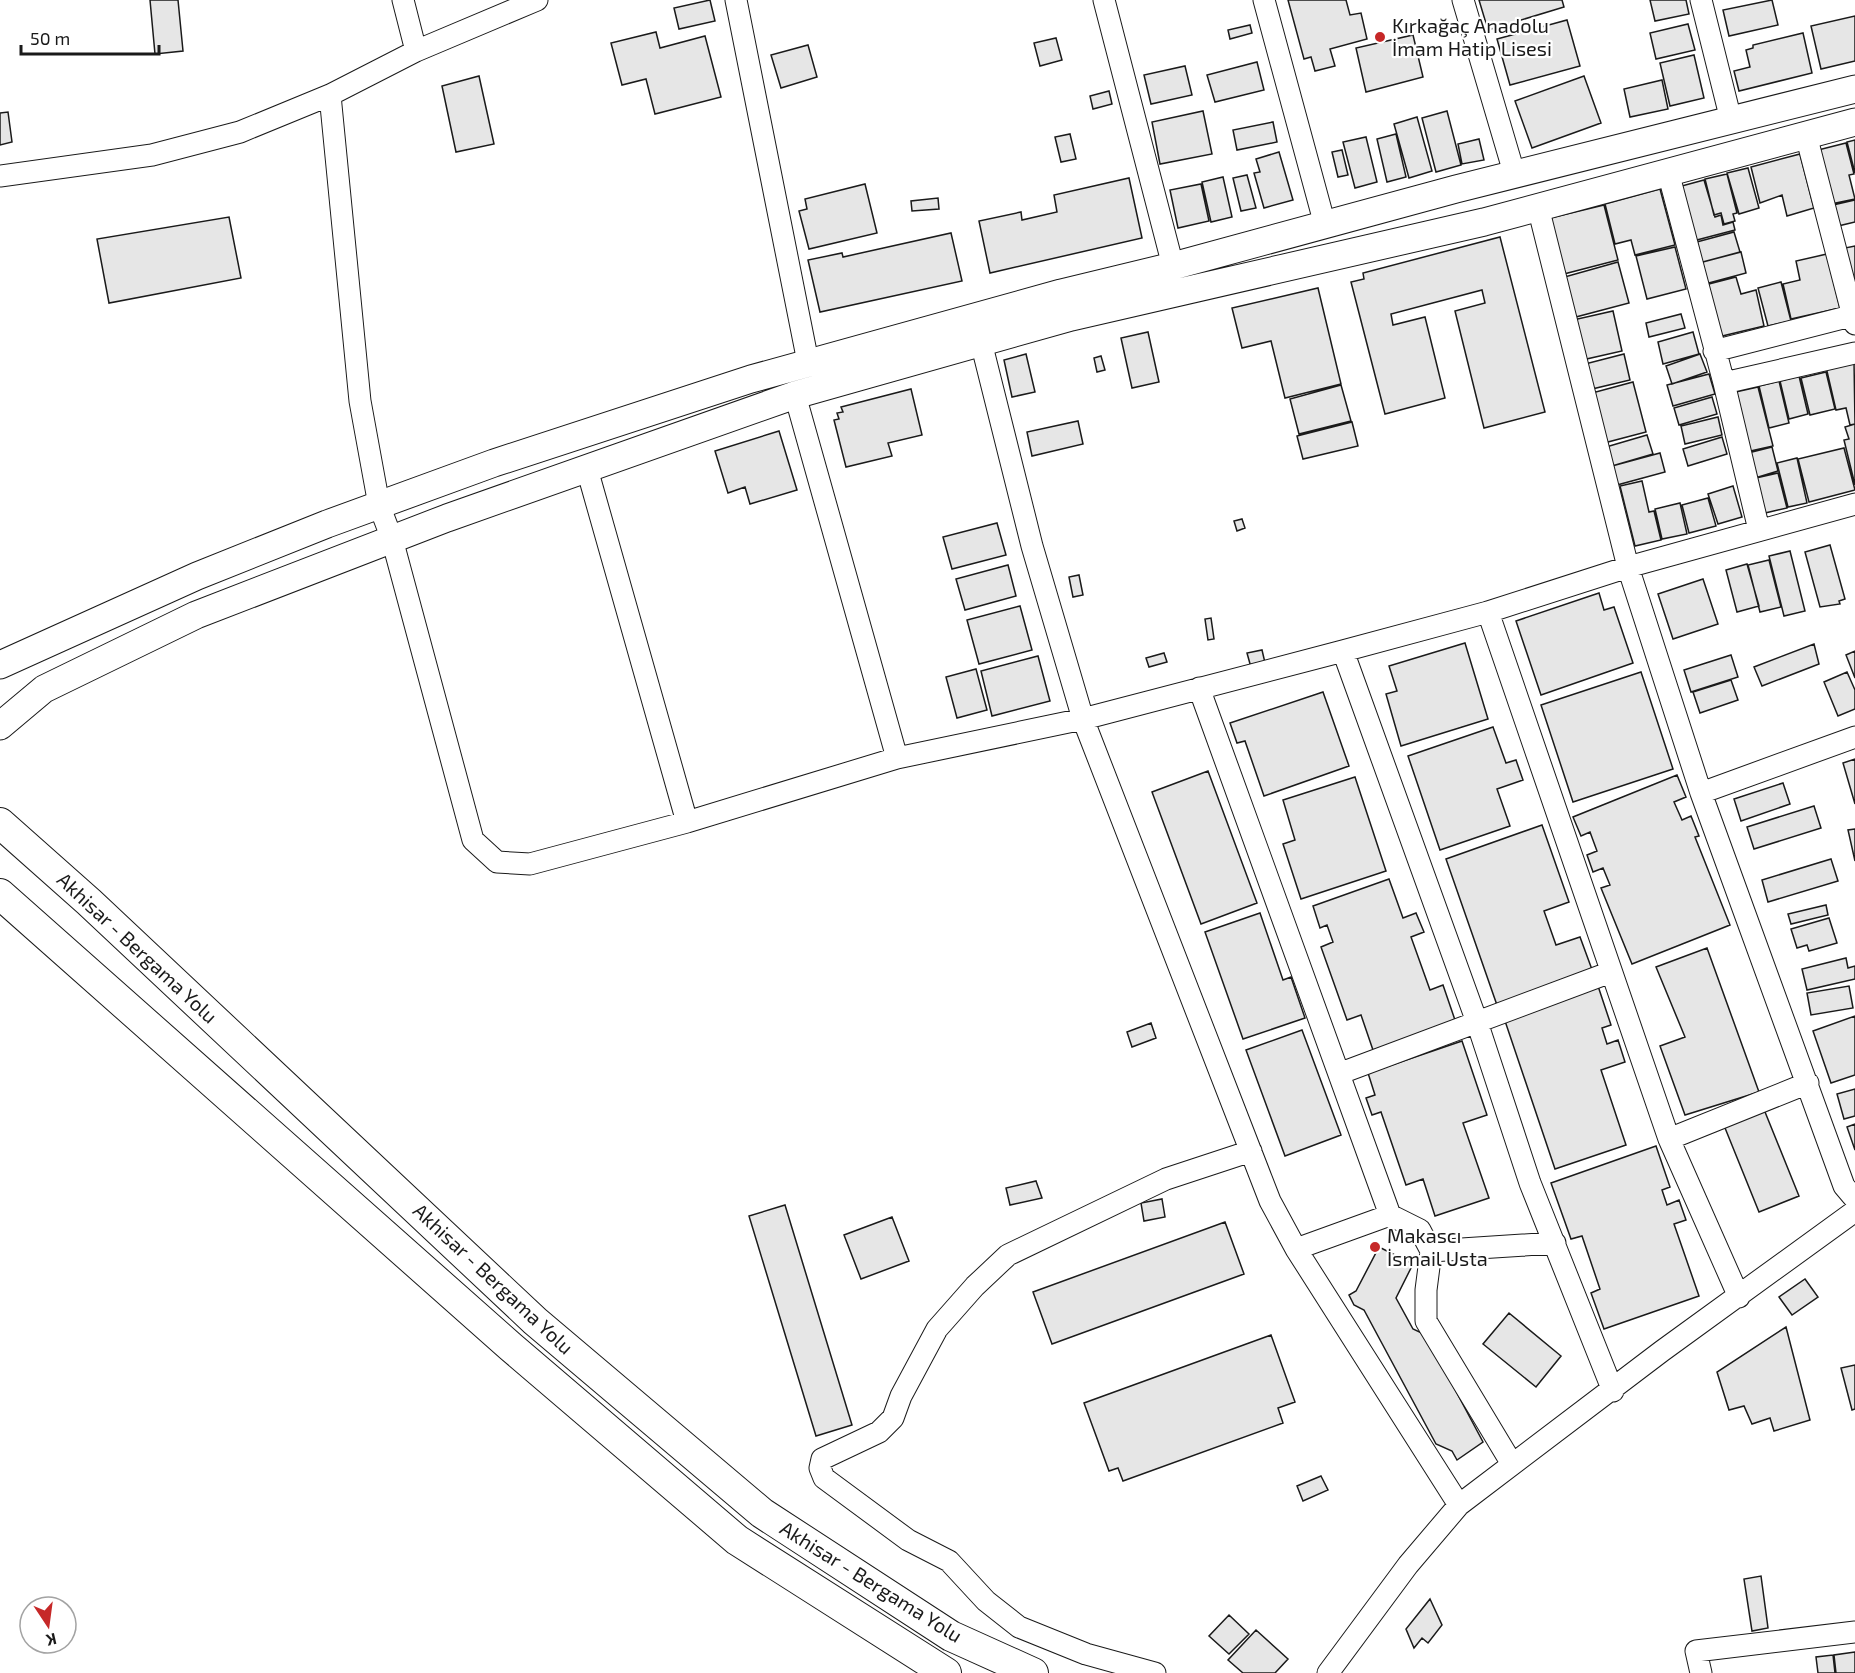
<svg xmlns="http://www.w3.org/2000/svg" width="1855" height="1673" font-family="'Exo 2',sans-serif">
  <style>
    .building { fill: #e6e6e6; stroke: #1a1a1a; stroke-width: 1.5 }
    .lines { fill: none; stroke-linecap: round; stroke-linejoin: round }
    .minor-casing { stroke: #1a1a1a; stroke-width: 23 }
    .major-casing { stroke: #1a1a1a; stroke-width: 29 }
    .highway-casing { stroke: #1a1a1a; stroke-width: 32 }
    .minor { stroke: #fff; stroke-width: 21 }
    .major { stroke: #fff; stroke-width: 27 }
    .highway { stroke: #fff; stroke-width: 30 }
    .poi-dot { fill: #c62828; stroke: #fff; stroke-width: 2 }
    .labels { text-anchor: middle; stroke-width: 4.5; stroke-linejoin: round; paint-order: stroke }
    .poi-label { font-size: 20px; fill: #1a1a1a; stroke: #fff; text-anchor: start }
    .street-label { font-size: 20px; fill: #1a1a1a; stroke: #fff }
  </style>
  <rect width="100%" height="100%" fill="#fff"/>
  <path class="building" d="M150,0H178L183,51L155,54Z
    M710,0L715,21L679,29L674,8Z
    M1288,0H1346L1350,15L1361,13L1367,39L1330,49L1335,66L1315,71L1311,57L1304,59Z
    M1479,0H1562L1564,7L1488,30Z
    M1650,0H1686L1689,14L1655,21Z
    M1772,0L1778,25L1729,36L1723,10Z
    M1855,16V61L1821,69L1811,26Z
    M1567,20L1580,66L1510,85L1497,39Z
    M1688,24L1695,50L1656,59L1650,33Z
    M1250,25L1252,33L1230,39L1228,30Z
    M656,32L660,48L705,36L721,97L655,114L646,79L622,85L611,43Z
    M1803,33L1812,73L1739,91L1734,71L1750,67L1746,50L1753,48V45Z
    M1413,35L1423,77L1366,92L1356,48Z
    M1056,38L1062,60L1040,66L1034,43Z
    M808,45L817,77L781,88L771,55Z
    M1694,55L1704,98L1670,106L1660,63Z
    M1257,62L1264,90L1215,102L1207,75Z
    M1185,66L1192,95L1151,104L1144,75Z
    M479,76L494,144L456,152L442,86Z
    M1584,76L1601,123L1532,148L1515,101Z
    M1662,80L1668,109L1630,117L1624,89Z
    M1109,91L1112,104L1093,109L1090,96Z
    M1203,111L1212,154L1160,164L1152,122Z
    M1447,111L1461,165L1436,172L1422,118Z
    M8,112L12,142L0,145V113Z
    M1417,117L1432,171L1409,178L1394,124Z
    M1273,122L1277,142L1237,150L1233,130Z
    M1070,134L1076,159L1061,162L1055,137Z
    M1396,134L1406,177L1387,182L1377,139Z
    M1366,137L1377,182L1355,188L1343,142Z
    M1479,139L1484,160L1462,164L1458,144Z
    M1855,140V173L1847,142Z
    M1846,143L1854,174L1849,175L1855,199L1831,204L1818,150Z
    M1342,150L1348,175L1338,177L1332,152Z
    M1279,152L1293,200L1264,208L1254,173L1260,172L1256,159Z
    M1800,154L1814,208L1787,216L1782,195L1760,203L1751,167Z
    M1748,168L1759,208L1739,214L1727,173Z
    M1727,174L1737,213L1733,214L1735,221L1724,224L1721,213L1714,215L1705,179Z
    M1247,175L1256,208L1241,211L1233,178Z
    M1223,177L1232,217L1211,222L1202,182Z
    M1129,178L1142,238L990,273L979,221L1021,212L1022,220L1057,212L1054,195Z
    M1704,180L1715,217L1721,215L1723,225L1733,222L1735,230L1693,241L1678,187Z
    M865,184L877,233L809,249L799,211L807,209L805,199Z
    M1201,184L1209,221L1178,228L1170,190Z
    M1660,189L1675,245L1635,255L1631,240L1615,244L1605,204Z
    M938,198L939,209L912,211L911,201Z
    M1855,200V222L1838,226L1833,205Z
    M1604,205L1618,260L1560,275L1546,219Z
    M229,217L241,278L109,303L97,239Z
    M1734,232L1740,252L1699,263L1693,243Z
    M951,233L962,281L820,312L808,260L842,253L843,257Z
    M1500,237L1545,412L1484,428L1455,311L1485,303L1482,290L1391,314L1393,325L1425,317L1445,398L1385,414L1351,282L1364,279L1363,273Z
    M1855,246V291L1845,248Z
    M1675,247L1686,289L1647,299L1636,256Z
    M1741,252L1746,273L1705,284L1699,263Z
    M1827,254L1840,308L1791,319L1783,284L1800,280L1796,261Z
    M1618,262L1629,303L1572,318L1561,278Z
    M1736,277L1741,294L1756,290L1764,326L1718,337L1705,285Z
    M1781,282L1791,321L1768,326L1758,288Z
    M1318,288L1341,384L1285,398L1271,341L1242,348L1232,308Z
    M1613,311L1622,351L1582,360L1573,320Z
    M1681,314L1685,328L1649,337L1646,323Z
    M1148,332L1159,382L1132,388L1121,338Z
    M1693,332L1699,354L1663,364L1658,342Z
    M1026,354L1035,392L1012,397L1004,360Z
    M1624,354L1630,380L1592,389L1585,364Z
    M1700,354L1707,372L1672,384L1666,366Z
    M1101,356L1105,370L1097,372L1094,358Z
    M1854,361L1855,424L1850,425L1846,408L1836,410L1826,367Z
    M1826,372L1835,409L1810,415L1801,378Z
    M1709,374L1715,394L1673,406L1667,385Z
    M1799,376L1808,414L1789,419L1780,381Z
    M1779,381L1789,423L1769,428L1759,386Z
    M1633,382L1646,432L1604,443L1592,393Z
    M1341,385L1351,421L1299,434L1290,399Z
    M1758,387L1773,446L1746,452L1731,393Z
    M911,389L922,435L888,443L892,456L846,467L834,420L839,419L837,413L843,412L841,407Z
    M1712,397L1717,414L1679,425L1674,408Z
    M1718,417L1722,435L1685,444L1681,426Z
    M1078,421L1083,444L1032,456L1027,432Z
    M1352,422L1358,446L1303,459L1297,436Z
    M1855,424V485L1844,440L1849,439L1845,427Z
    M779,431L797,490L750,504L745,487L728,493L715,451Z
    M1647,435L1653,454L1612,466L1606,447Z
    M1722,437L1727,454L1688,466L1683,449Z
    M1772,447L1778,471L1755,478L1748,453Z
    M1844,448L1855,490L1809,502L1798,459Z
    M1660,453L1665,472L1617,485L1612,466Z
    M1797,458L1807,503L1788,507L1777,463Z
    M1778,473L1787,508L1765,513L1756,478Z
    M1642,481L1649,512L1654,511L1661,540L1635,546L1620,486Z
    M1733,486L1742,517L1718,524L1708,494Z
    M1708,498L1716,526L1689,533L1682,505Z
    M1680,503L1687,534L1662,539L1655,509Z
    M1242,519L1245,528L1237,531L1234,521Z
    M997,523L1006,555L952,569L943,537Z
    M1830,545L1845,599L1839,601L1840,604L1820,607L1805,552Z
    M1790,551L1805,611L1784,616L1769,556Z
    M1769,560L1781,607L1760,612L1748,565Z
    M1747,564L1759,606L1737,612L1726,570Z
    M1008,565L1016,596L965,610L956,579Z
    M1079,575L1083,595L1073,597L1069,577Z
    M1703,579L1718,624L1673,639L1658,594Z
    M1599,593L1604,610L1614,607L1633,663L1541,695L1516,621Z
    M1020,606L1032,650L979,664L967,620Z
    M1211,618L1214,639L1208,640L1205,619Z
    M1465,643L1488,719L1401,746L1386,694L1397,691L1389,666Z
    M1814,644L1819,664L1762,686L1754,667Z
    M1262,650L1266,667L1252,671L1247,653Z
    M1855,651V678L1846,655Z
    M1164,653L1167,662L1149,667L1146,658Z
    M1731,655L1738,677L1691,692L1684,670Z
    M1038,656L1050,701L992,716L981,671Z
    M976,669L987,710L957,718L946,677Z
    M1641,672L1673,769L1573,802L1541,705Z
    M1847,672L1855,690V709L1838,716L1824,682Z
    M1731,680L1738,700L1700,713L1693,692Z
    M1323,692L1349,766L1264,796L1245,741L1237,743L1230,723Z
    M1493,727L1506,763L1516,760L1523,780L1497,789L1510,826L1440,850L1408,756Z
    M1855,759V804L1843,763Z
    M1208,771L1257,903L1201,924L1152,792Z
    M1677,775L1686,797L1674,802L1682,820L1691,816L1699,836L1695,837L1730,925L1632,964L1601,888L1610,885L1603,868L1593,872L1587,855L1597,851L1590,832L1581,836L1573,817Z
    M1355,777L1386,871L1301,899L1283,844L1295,840L1283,800Z
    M1783,783L1790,804L1741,821L1734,799Z
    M1814,806L1821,828L1754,849L1747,827Z
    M1542,825L1569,902L1544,911L1556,945L1580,937L1594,975L1498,1008L1446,859Z
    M1855,829V861L1848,830Z
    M1831,859L1838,881L1768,902L1762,880Z
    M1389,879L1403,918L1416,913L1424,932L1411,937L1430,990L1443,985L1456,1023L1374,1053L1361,1015L1347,1020L1321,947L1333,942L1327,925L1320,928L1313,906Z
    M1826,905L1828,915L1791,924L1788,914Z
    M1260,913L1283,980L1291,977L1305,1018L1243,1039L1205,932Z
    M1829,918L1837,943L1809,951L1807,945L1797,948L1791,929Z
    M1707,948L1759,1092L1685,1115L1660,1046L1685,1037L1656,967Z
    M1846,958L1848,968L1855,966V979L1807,990L1802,969Z
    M1598,986L1611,1025L1602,1028L1607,1044L1618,1040L1625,1062L1601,1070L1626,1145L1555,1169L1504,1018Z
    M1849,986L1853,1008L1811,1015L1807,993Z
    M1855,1016V1075L1831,1083L1813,1031Z
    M1151,1023L1156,1038L1132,1047L1127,1032Z
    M1302,1030L1341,1135L1285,1156L1246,1050Z
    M1462,1041L1487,1115L1463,1123L1489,1198L1435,1216L1423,1179L1406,1185L1381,1112L1372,1115L1366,1098L1375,1095L1368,1073Z
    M1855,1089V1116L1844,1119L1837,1094Z
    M1763,1107L1799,1196L1759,1212L1723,1123Z
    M1855,1124V1150L1847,1127Z
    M1656,1146L1670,1187L1662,1190L1667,1205L1679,1200L1686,1220L1674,1224L1699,1296L1604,1329L1591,1293L1600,1289L1582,1236L1571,1239L1551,1183Z
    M1036,1181L1042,1198L1010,1205L1006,1188Z
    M1162,1199L1165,1217L1144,1221L1141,1203Z
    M785,1205L852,1425L816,1436L749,1216Z
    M892,1217L909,1261L861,1279L844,1235Z
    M1225,1222L1244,1274L1052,1344L1033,1292Z
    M1379,1247L1413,1264L1396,1298L1413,1329L1426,1335L1483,1442L1457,1460L1452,1451L1436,1444L1364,1310L1354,1305L1349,1295L1356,1291Z
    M1805,1279L1818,1297L1792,1315L1779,1297Z
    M1509,1313L1561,1356L1536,1387L1483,1344Z
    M1786,1327L1810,1420L1774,1431L1770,1418L1752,1424L1744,1406L1729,1410L1717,1372Z
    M1271,1335L1295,1402L1278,1408L1283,1423L1123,1481L1118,1468L1109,1471L1084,1403Z
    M1855,1365V1409L1852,1410L1841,1368Z
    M1321,1476L1328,1490L1303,1501L1297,1486Z
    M1761,1576L1768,1628L1752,1631L1744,1579Z
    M1430,1599L1442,1625L1428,1643L1422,1638L1414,1648L1406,1629Z
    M1229,1615L1249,1634L1229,1654L1209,1636Z
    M1256,1630L1288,1659L1275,1673H1243L1228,1660Z
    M1855,1652V1673H1836L1834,1655Z
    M1833,1655L1835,1673H1818L1816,1657Z"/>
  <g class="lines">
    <defs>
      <path id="minor" d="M403,0L416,51
        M736,0L808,362
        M1104,0L1173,266
        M1264,0L1325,225
        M1463,0L1515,176
        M1701,0L1731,120
        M330,95L360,401L379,505L392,539L473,840L497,862L530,864L687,822L897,758L1083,719L1343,651L1488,612L1628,567L1855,504
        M1806,135L1855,324
        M1668,172L1724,383L1759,530
        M0,176L152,155L240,132L330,95L416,51L537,0
        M1538,207L1628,567L1701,793L1844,1186L1855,1199
        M981,342L1032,546L1083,719L1270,1201L1296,1249L1459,1505
        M1714,351L1855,315
        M1724,383L1855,353
        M795,395L897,758
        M587,469L687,822
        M1488,612L1669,1139L1739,1297
        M1343,651L1477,1022L1530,1183L1613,1391
        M1199,688L1390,1215L1420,1230L1431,1251L1555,1243
        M1701,793L1855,737
        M1341,1073L1611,972
        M1669,1139L1808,1083
        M1296,1249L1390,1215
        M1431,1251L1426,1290V1321L1512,1464
        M1155,1673L1086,1654L1019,1627L986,1601L949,1561L908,1540L824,1478L820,1468L822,1459L879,1432L893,1418L901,1396L937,1329L975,1286L1008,1255L1166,1179L1251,1151
        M1328,1673L1408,1565L1459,1505L1662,1351L1855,1211
        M1701,1673L1696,1651L1855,1632"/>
      <path id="major" d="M0,665L197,576L327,524L494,463L751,379L1061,293L1173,266L1456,189L1855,89
        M0,726L44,689L196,615L447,518L795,395L1071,317L1484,222L1855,122"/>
      <path id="highway" d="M0,823L89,902L535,1321L762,1513L951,1636L1033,1673
        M0,894L511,1347L737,1540L946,1673"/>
    </defs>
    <use href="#minor" class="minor-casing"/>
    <use href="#major" class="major-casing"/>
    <use href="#highway" class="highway-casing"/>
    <use href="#minor" class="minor"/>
    <use href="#major" class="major"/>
    <use href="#highway" class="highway"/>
  </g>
  <g class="poi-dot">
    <circle cx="1380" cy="37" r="6"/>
    <circle cx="1375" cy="1247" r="6"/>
  </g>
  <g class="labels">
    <g class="poi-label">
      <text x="1392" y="33">Kırkağaç Anadolu<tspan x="1392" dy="23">İmam Hatip Lisesi</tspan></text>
      <text x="1387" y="1243">Makascı<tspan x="1387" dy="23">İsmail Usta</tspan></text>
    </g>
    <g class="street-label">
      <text transform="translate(137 948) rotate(43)" y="7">Akhisar - Bergama Yolu</text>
      <text transform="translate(493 1279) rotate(43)" y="7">Akhisar - Bergama Yolu</text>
      <text transform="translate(871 1582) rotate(32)" y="7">Akhisar - Bergama Yolu</text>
    </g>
  </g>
  <g transform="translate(48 1625) rotate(167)"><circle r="28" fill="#ffffff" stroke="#a3a3a3" stroke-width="1.5"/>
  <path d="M0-4.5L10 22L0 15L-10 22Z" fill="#c62828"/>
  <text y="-9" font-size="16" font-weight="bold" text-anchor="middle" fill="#1a1a1a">K</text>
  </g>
  <path d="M21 45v9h138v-9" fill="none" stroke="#1a1a1a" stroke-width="3"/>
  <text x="30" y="45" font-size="18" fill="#1a1a1a" stroke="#ffffff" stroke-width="4.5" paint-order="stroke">50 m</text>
</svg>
